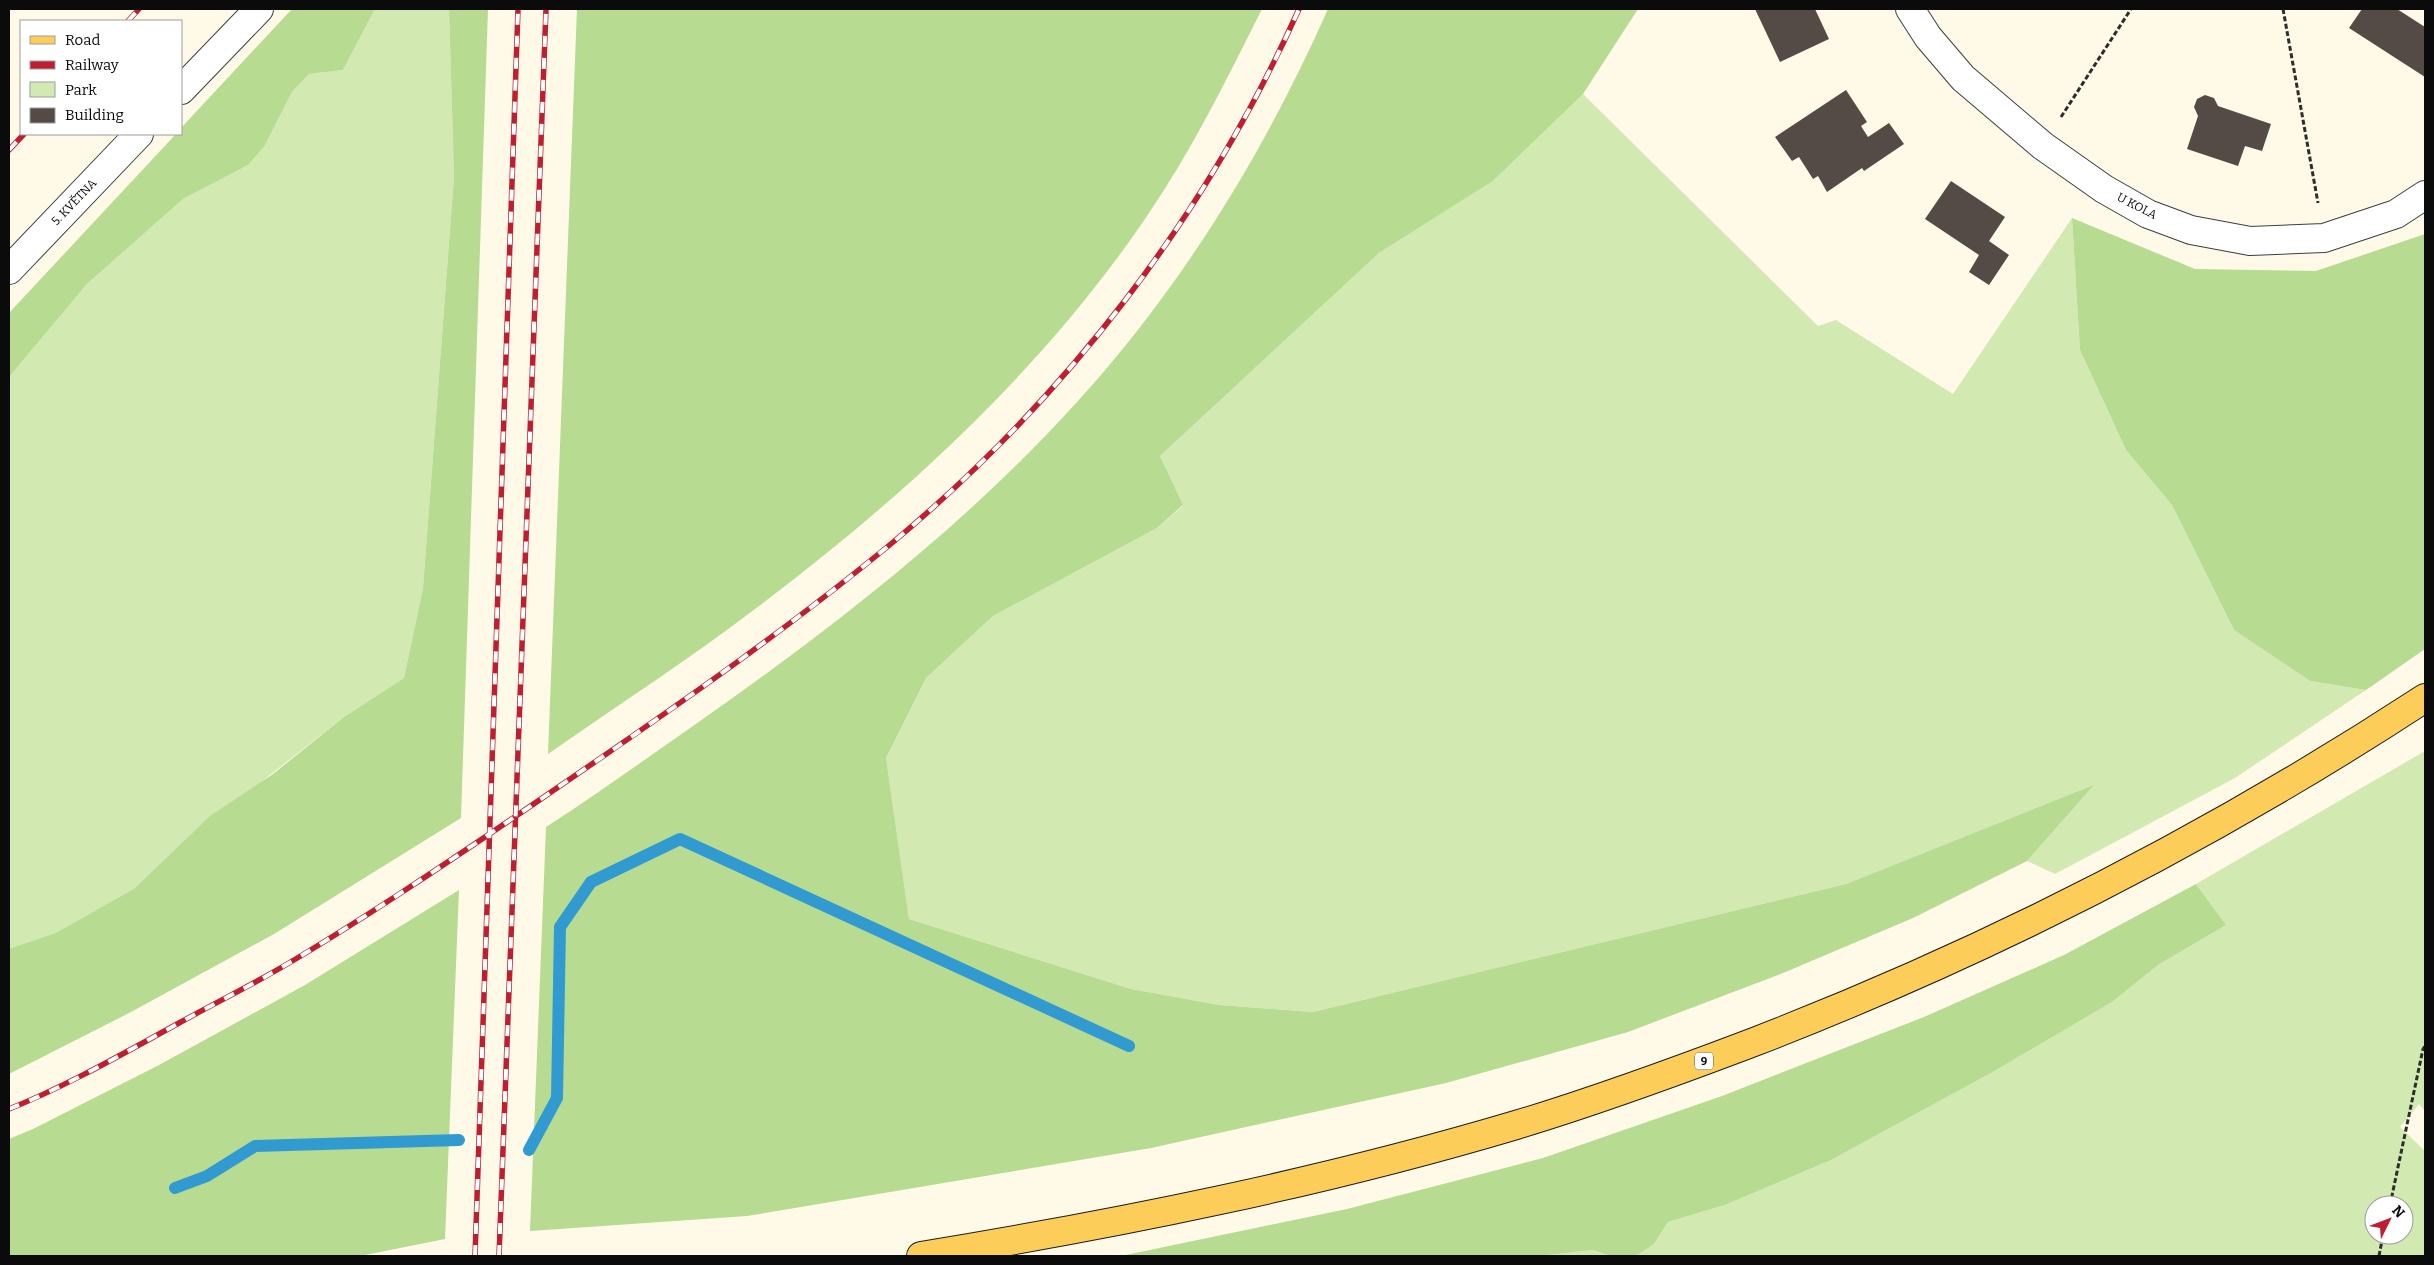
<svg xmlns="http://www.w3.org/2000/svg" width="2434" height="1265" font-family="Bitter,serif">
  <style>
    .green { fill: #d2eab2; fill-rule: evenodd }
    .forest { fill: #b6db91 }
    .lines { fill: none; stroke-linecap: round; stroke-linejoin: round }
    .stream { stroke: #309ad1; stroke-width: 12 }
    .building { fill: #544b47 }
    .minor-casing { stroke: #3e3e3e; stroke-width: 30 }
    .primary-casing { stroke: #1c1c1c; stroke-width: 30 }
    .path { stroke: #2d2d2d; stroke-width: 3; stroke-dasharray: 5 2.5; stroke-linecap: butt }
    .minor { stroke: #fff; stroke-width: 28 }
    .primary { stroke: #fdcd5a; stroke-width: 28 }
    .rail-casing { stroke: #be1f30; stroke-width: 5.5 }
    .rail { stroke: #fff; stroke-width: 4; stroke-dasharray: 11; stroke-linecap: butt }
    .labels { text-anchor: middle; stroke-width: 5; stroke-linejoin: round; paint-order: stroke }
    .shield { fill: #fff; stroke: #545454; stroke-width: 1 }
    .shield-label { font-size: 11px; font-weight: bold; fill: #0b0b0b }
    .street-label { font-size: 12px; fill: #0b0b0b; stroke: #fff }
  </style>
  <rect width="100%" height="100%" fill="#fff9e8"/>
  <path class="green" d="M375,9H449L454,177L423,588L404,678L344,717L266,778L9,1033V377L87,284L183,199L248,165L264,147L292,92L309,74L343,70Z
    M1583,94L1818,326L1836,320L1953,394L2072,218L2080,350L2126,450L2172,505L2234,630L2310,681L2366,690L2235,778L2055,874L2027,861L2093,786L1846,884L1313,1012L1219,1005L1131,989L909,919L886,758L926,678L993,616L1157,528L1183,506L1160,456L1379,253L1493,181Z
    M2425,751V1111L2419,1104L2400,1127L2425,1151V1256H1636L1654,1244L1668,1222L1725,1205L1831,1160L1991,1073L2112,1002L2158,965L2226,925L2196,884ZM2374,1205H2404V1235H2374Z
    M1593,1250L1610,1256H1540Z"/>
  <path class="forest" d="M292,9H375L343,70L309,74L292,92L264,147L248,165L183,199L87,284L9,377V313L176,134H181V128Z
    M449,9H488L461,818L274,934L131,1012L9,1074V949L56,933L134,889L210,816L273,774L344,717L404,678L423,588L454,177Z
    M577,9H1262C1227,79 1192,150 1147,216C1044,368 906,495 759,606C691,658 618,705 548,754Z
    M1328,9H1638L1583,94L1493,181L1379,253L1160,456L1183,505L1157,528L993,616L926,678L886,758L909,919L1131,989L1219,1005L1313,1012L1846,884L2094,785L2027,861L1913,918L1783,973L1628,1032L1446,1083L1151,1148L747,1216L530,1231L546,827C596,795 644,760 693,726C831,629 964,527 1077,402C1182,287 1265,151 1328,9Z
    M2072,218L2195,269L2316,271L2425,234V649L2366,690L2310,681L2234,630L2172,505L2126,450L2080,350Z
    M2196,884L2226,925L2158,965L2112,1002L1991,1073L1831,1160L1725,1205L1668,1222L1654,1244L1636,1256H1610L1593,1250L1540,1256H1121L1347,1209L1543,1158L1722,1096L1924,1017L2064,955Z
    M459,890L445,1239L360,1256H9V1139L33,1129L159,1065L305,985Z"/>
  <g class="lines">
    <path class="stream" d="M529,1150L557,1098L560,927L591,882L680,839L1129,1046
      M175,1188L207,1176L255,1146L459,1140"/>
  </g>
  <path class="building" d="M1755,9H1815L1829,39L1780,62Z
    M2362,9H2397L2425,27V77L2349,28Z
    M1846,90L1867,122L1861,126L1868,137L1889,123L1904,144L1864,171L1862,168L1827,192L1818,176L1813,179L1799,157L1792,161L1775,137Z
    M2205,95L2214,98L2218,106L2271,124L2262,151L2245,146L2238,166L2187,149L2198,116L2194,107L2197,99Z
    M1951,181L2005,217L1989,241L2009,255L1989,285L1969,272L1979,255L1925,219Z"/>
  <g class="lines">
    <defs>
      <path id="minor" d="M1910,9L1928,37L1963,78L2043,146L2104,189L2148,214L2191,230L2250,241L2324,238L2396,214L2425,195
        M181,90L259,9
        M9,270L139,134"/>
      <path id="primary" d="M921,1256C1122,1223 1321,1183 1516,1125C1596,1101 1675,1072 1754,1042C1992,950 2211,838 2425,698"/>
    </defs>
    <use href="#minor" class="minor-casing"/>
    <use href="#primary" class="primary-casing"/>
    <path class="path" d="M2283,9L2318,203
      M2061,117L2131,9
      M2390,1205L2423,1049L2425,1046
      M2379,1256L2383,1235"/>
    <use href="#minor" class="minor"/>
    <use href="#primary" class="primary"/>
    <defs>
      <path id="rail" d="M128,21L139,9
        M9,150L24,134
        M9,1109C65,1087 126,1052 179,1023C217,1002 256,983 294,960C371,914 445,864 519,814C646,727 773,641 892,543C1066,398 1206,216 1299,9
        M475,1256L518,9
        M499,1256L546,9"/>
    </defs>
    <use href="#rail" class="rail-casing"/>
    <use href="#rail" class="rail"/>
  </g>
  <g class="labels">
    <rect class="shield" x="1695" y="1052.5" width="18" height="17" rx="4"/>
    <g class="shield-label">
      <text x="1704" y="1065">9</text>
    </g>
    <g class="street-label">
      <text transform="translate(74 202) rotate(-46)" y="4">5. KVĚTNA</text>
      <text transform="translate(2137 206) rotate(27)" y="4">U KOLA</text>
    </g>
  </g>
  <rect width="2434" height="1265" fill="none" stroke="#0b0b0b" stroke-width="20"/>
  <rect x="20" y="20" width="162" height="115" fill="#ffffff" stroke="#9d9d9d"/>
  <rect x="30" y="36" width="25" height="8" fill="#fdcd5a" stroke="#9d9d9d"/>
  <text x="65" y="45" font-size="15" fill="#0b0b0b">Road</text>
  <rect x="30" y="61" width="25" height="8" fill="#be1f30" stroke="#9d9d9d"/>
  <text x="65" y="70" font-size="15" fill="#0b0b0b">Railway</text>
  <rect x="30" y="82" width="25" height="15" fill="#d2eab2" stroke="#9d9d9d"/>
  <text x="65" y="95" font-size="15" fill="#0b0b0b">Park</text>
  <rect x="30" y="108" width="25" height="15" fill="#544b47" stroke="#9d9d9d"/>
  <text x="65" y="120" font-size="15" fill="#0b0b0b">Building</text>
  <g transform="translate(2389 1220) rotate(48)"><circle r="24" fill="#ffffff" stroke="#9d9d9d"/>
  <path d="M0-4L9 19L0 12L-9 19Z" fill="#be1f30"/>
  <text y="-8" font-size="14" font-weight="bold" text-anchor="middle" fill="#0b0b0b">N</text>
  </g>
</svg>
